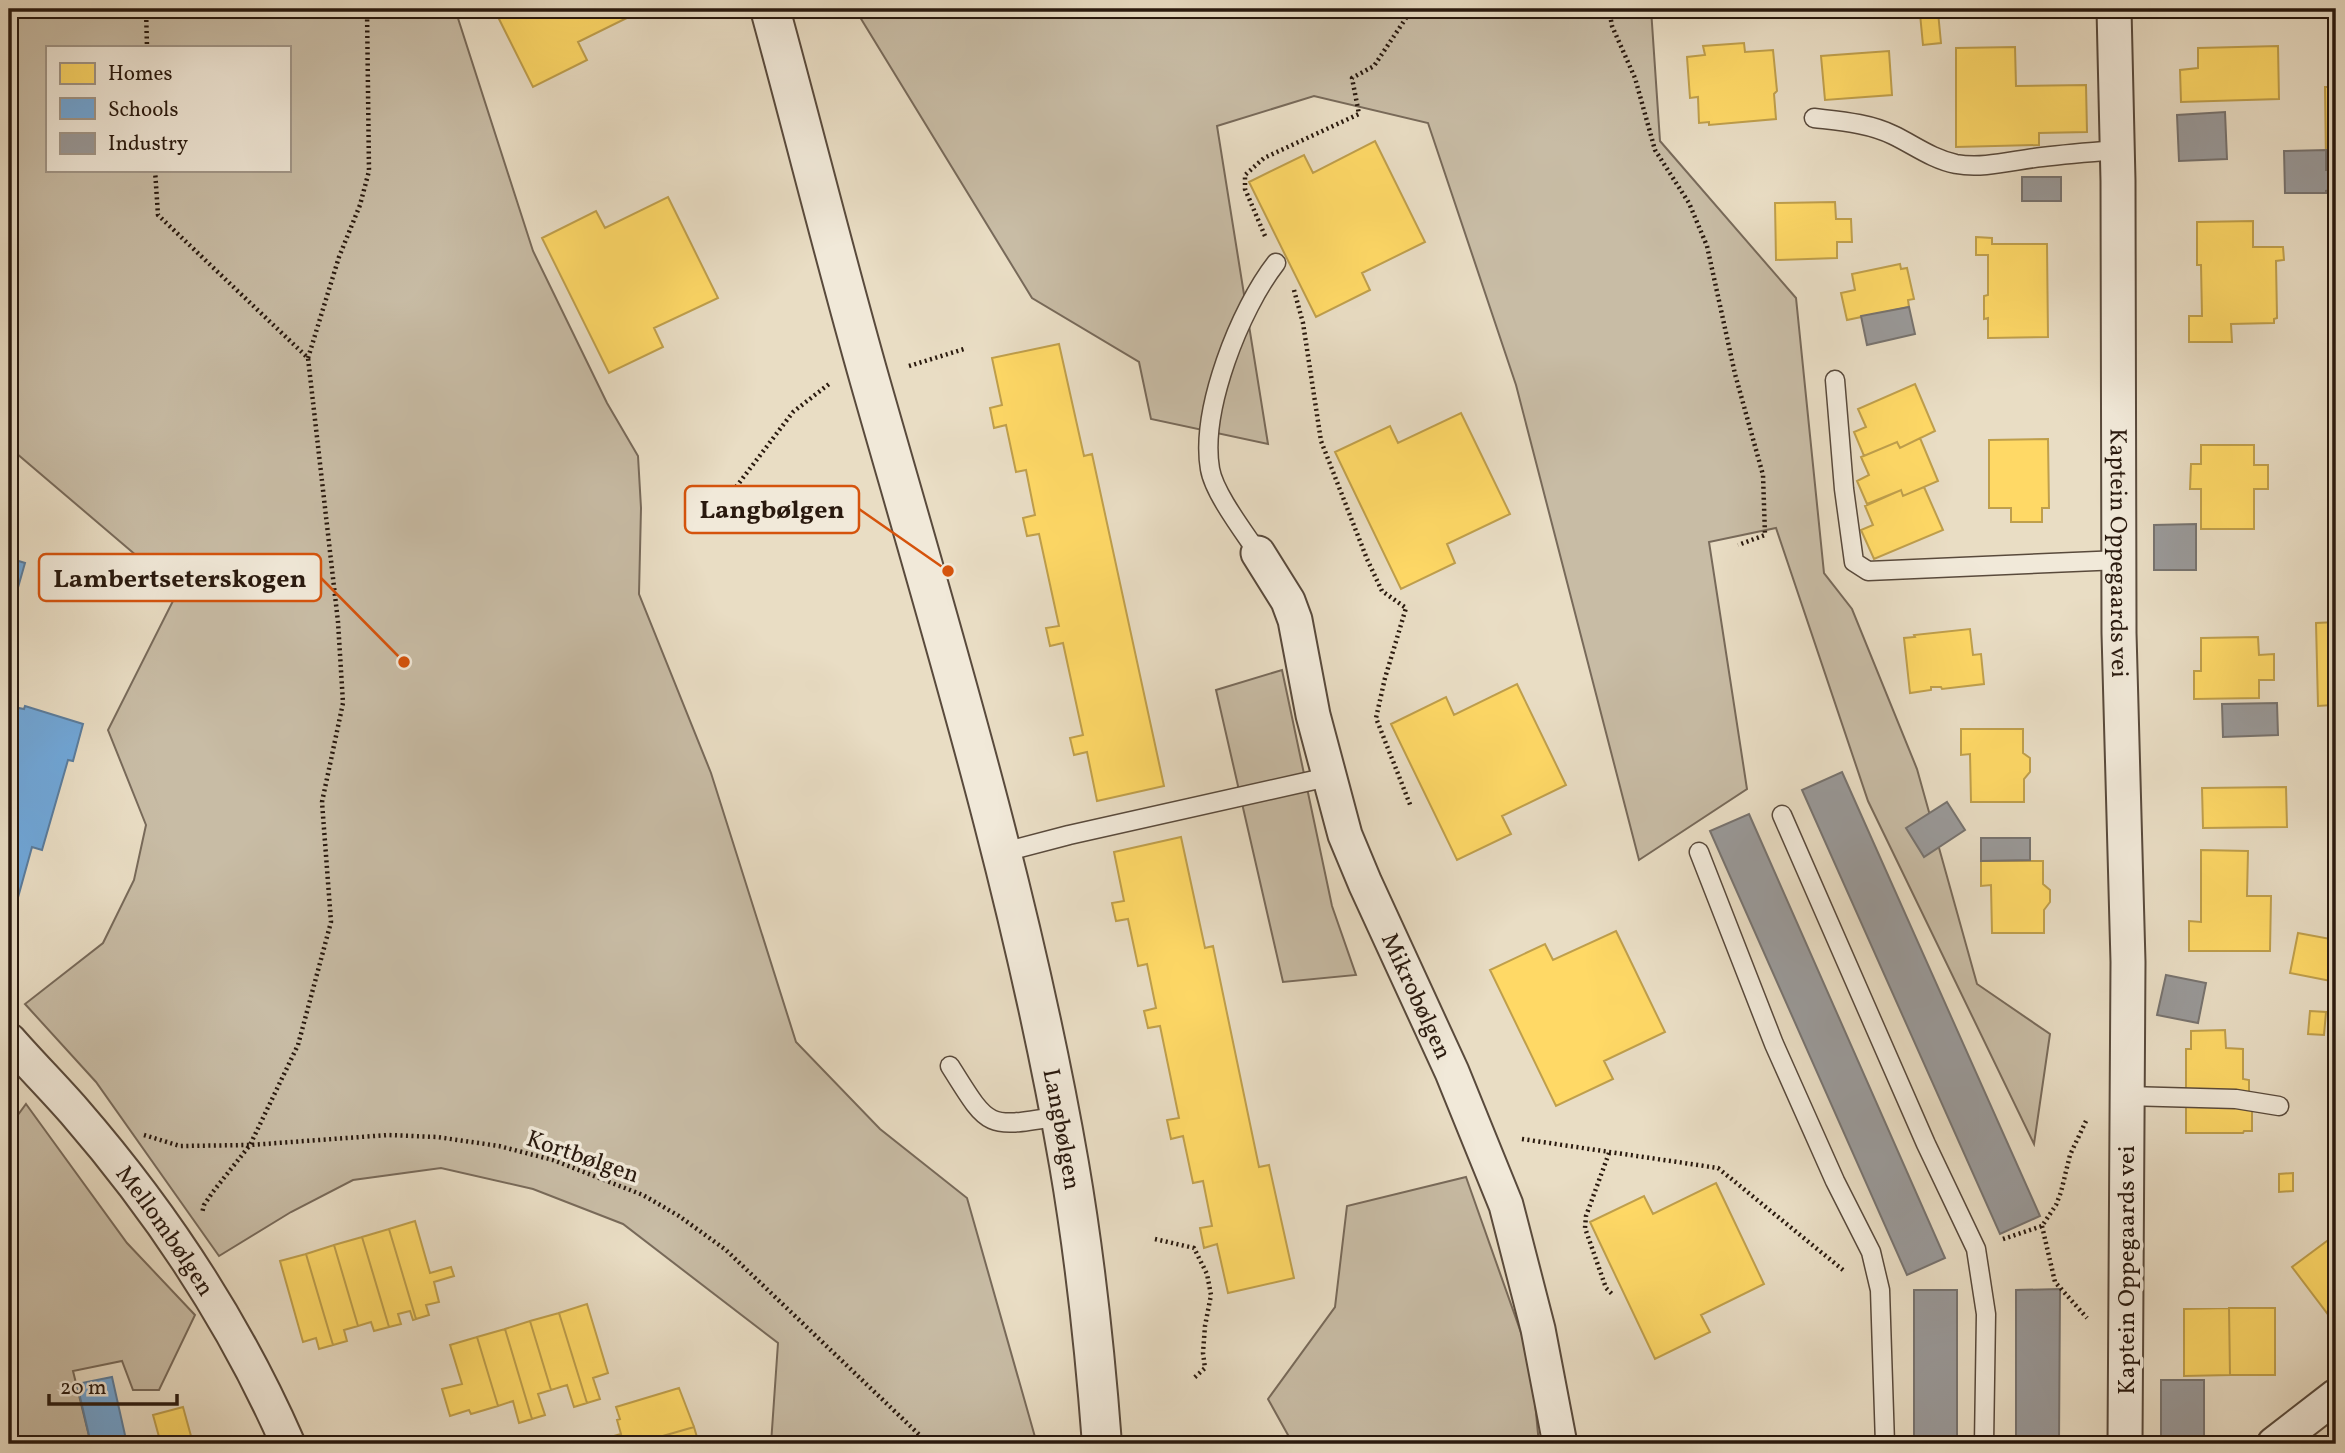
<svg xmlns="http://www.w3.org/2000/svg" width="2345" height="1453" font-family="Vollkorn,serif">
  <style>
    .green { fill: #c8bca5; stroke: #786a5a; stroke-width: 2; fill-rule: evenodd }
    .homes { fill: #ffd966; stroke: #bf9f4c; stroke-width: 2 }
    .schools { fill: #6fa8dc; stroke: #5a7d9e; stroke-width: 2 }
    .industry { fill: #999; stroke: #77736f; stroke-width: 2 }
    .lines { fill: none; stroke-linecap: round; stroke-linejoin: round }
    .service-casing { stroke: #594a3c; stroke-width: 21 }
    .minor-casing { stroke: #594a3c; stroke-width: 37 }
    .tertiary-casing { stroke: #594a3c; stroke-width: 42 }
    .path { stroke: #29190e; stroke-width: 4.5; stroke-dasharray: 2 3.5; stroke-linecap: butt }
    .service { stroke: #f1e9d9; stroke-width: 18 }
    .minor { stroke: #f1e9d9; stroke-width: 33 }
    .tertiary { stroke: #f1e9d9; stroke-width: 38 }
    .labels { text-anchor: middle; stroke-width: 7; stroke-linejoin: round; paint-order: stroke }
    .street-label { font-size: 24px; fill: #29190e; stroke: #f1e9d9 }
    .leader { fill: none; stroke: #d5530c; stroke-width: 2.5 }
    .callout-dot { fill: #d5530c; stroke: #f1e9d9; stroke-width: 2.5 }
    .callout { fill: #f1e9d9; stroke: #d5530c; stroke-width: 2.5 }
    .callout-label { font-size: 26px; text-anchor: middle; font-weight: bold; fill: #29190e }
  </style>
  <rect width="100%" height="100%" fill="#e9ddc4"/>
  <filter id="stains"><feTurbulence type="fractalNoise" baseFrequency=".00286" numOctaves="4"/><feColorMatrix values="0 0 0 0 .2 0 0 0 0 .09 0 0 0 0 .02 0 0 0 .5 -.17"/></filter>
  <radialGradient id="worn" r=".72"><stop offset=".6" stop-color="#630" stop-opacity="0"/><stop offset="1" stop-color="#630" stop-opacity=".3"/></radialGradient>
  <path class="green" d="M9,9H455L533,251L607,403L638,456L641,508L639,594L711,773L796,1042L880,1129L967,1198L1037,1444H771L778,1343L623,1224L533,1189L441,1168L353,1180L291,1212L219,1256L96,1082L25,1004L103,943L134,880L146,825L108,730L178,591L9,447ZM47,47H289V170H47Z
    M855,9H1651L1660,141L1796,298L1824,573L1852,609L1917,769L1977,984L2050,1034L2034,1144L1868,801L1776,528L1709,542L1747,789L1639,860L1516,385L1428,123L1314,96L1217,126L1268,444L1151,419L1139,362L1032,298Z
    M1282,670L1332,906L1356,975L1283,982L1216,690Z
    M26,1104L127,1243L195,1315L159,1390H133L122,1361L73,1371L91,1444H9V1127Z
    M1466,1177L1531,1361L1539,1444H1293L1268,1399L1335,1307L1347,1206Z"/>
  <path class="homes" d="M494,9H640L641,11L578,42L587,60L533,87Z
    M1938,12L1941,43L1923,45L1920,14Z
    M1744,43L1745,52L1773,50L1777,91L1774,94L1776,119L1709,125V122L1699,123L1698,97L1690,98L1687,57L1705,55L1703,46Z
    M2278,46L2279,99L2181,102L2180,70L2198,68V48Z
    M2015,47L2016,86L2086,85L2087,132L2039,133V145L1956,147V48Z
    M1889,51L1892,95L1825,100L1821,56Z
    M2325,87H2336V160L2326,161Z
    M1375,141L1425,242L1362,273L1370,290L1316,317L1249,182L1304,155L1313,173Z
    M668,197L718,298L654,328L663,347L609,373L542,238L596,211L605,228Z
    M1835,202L1836,219H1851L1852,242H1837V258L1776,260L1775,203Z
    M2253,221V247H2283L2284,260L2276,261L2277,318L2274,319V323L2231,324L2232,342H2189V316H2202L2201,265H2197V222Z
    M1976,237L1992,238V244H2047L2048,337L1988,338V318L1984,319V296L1988,295V255H1976Z
    M1900,264L1901,269L1907,268L1914,299L1908,300L1909,307L1847,320L1841,293L1855,290L1852,274Z
    M1059,344L1084,456L1092,454L1164,786L1097,801L1087,752L1074,755L1070,738L1083,735L1063,643L1050,646L1046,628L1059,626L1039,534L1027,536L1023,518L1035,515L1026,470L1016,472L1006,425L994,428L990,408L1002,405L992,358Z
    M1915,384L1935,431L1900,448L1897,442L1864,456L1854,432L1866,427L1858,409Z
    M1461,413L1510,514L1447,544L1455,563L1401,589L1335,452L1390,426L1398,443Z
    M1920,438L1938,481L1903,496L1901,490L1867,504L1857,481L1869,475L1861,457L1897,442L1900,448Z
    M2048,439L2049,508H2042V522H2011V508H1989V440Z
    M2201,445H2254V465H2268V489H2254V529H2201V489H2190L2191,464H2201Z
    M1924,487L1943,530L1874,559L1861,530L1873,525L1865,506L1901,490L1903,496Z
    M2336,622V755H2333L2332,705L2318,706L2316,623Z
    M1970,629L1973,655L1981,654L1984,684L1942,689L1941,687H1931V690L1910,693L1904,638L1915,637L1914,635Z
    M2258,637L2259,655L2274,654V680H2259V698L2194,699V671H2201V638Z
    M1517,684L1566,785L1502,816L1511,834L1457,860L1391,724L1446,697L1454,715Z
    M1961,729H2023V753L2030,758V772L2024,779V802H1971L1970,754L1961,755Z
    M2286,787L2287,827L2203,828L2202,788Z
    M1181,837L1205,948L1213,946L1259,1167L1269,1165L1294,1278L1228,1293L1217,1244L1204,1248L1200,1228L1212,1226L1203,1181L1193,1183L1183,1136L1171,1139L1167,1120L1179,1118L1160,1026L1148,1028L1144,1011L1156,1008L1147,964L1138,966L1128,919L1116,921L1112,903L1124,901L1114,852Z
    M2201,850L2248,851L2247,896H2271L2270,951H2189V921L2201,922Z
    M1981,861H2043V884L2050,890V902L2044,910V933H1992L1991,885L1981,886Z
    M1616,931L1665,1032L1604,1061L1613,1079L1556,1106L1490,970L1545,944L1553,960Z
    M2298,933L2336,940V982L2290,973Z
    M2310,1011L2326,1012L2324,1035L2308,1034Z
    M2225,1030L2226,1048L2243,1049V1079L2249,1080V1102H2252V1131H2244L2243,1133H2186V1049H2191V1031Z
    M2293,1173V1191L2279,1192V1174Z
    M1716,1183L1764,1284L1701,1315L1710,1332L1655,1359L1590,1222L1644,1196L1653,1214Z
    M415,1221L430,1273L451,1267L454,1276L434,1282L439,1302L426,1305L429,1315L416,1319L389,1229Z
    M389,1229L416,1319L413,1320L410,1311L398,1314L401,1324L389,1327L362,1237Z
    M2335,1235L2336,1237V1325L2292,1267Z
    M362,1237L389,1327L374,1331L371,1322L358,1326L334,1245Z
    M334,1245L358,1326L344,1330L347,1341L333,1345L306,1254Z
    M306,1254L333,1345L319,1349L316,1338L303,1342L280,1261Z
    M587,1304L608,1373L593,1378L600,1399L587,1403L559,1313Z
    M2229,1308H2275V1375H2230Z
    M2229,1308L2230,1375L2184,1376V1309Z
    M559,1313L587,1403L574,1407L567,1385L551,1390L530,1321Z
    M530,1321L551,1390L538,1394L545,1415L532,1419L505,1329Z
    M505,1329L532,1419L519,1423L513,1401L498,1406L477,1337Z
    M477,1337L498,1406L471,1414L469,1410L450,1416L442,1389L462,1384L450,1345Z
    M679,1388L694,1427L635,1444H601L600,1440L621,1434L617,1420L620,1419L616,1407Z
    M183,1407L191,1436L161,1444L153,1415Z
    M694,1427L699,1444H635Z"/>
  <path class="schools" d="M9,558L25,563L13,605L9,603Z
    M9,706L24,709L25,706L83,724L73,761L68,760L42,850L32,847L12,919L9,918Z
    M112,1377L127,1444H91L77,1384Z"/>
  <path class="industry" d="M2225,112L2227,159L2179,161L2177,115Z
    M2326,150V170H2333L2334,190L2326,191V193H2285L2284,151Z
    M2022,177H2061V201H2022Z
    M1909,307L1915,334L1867,345L1861,316Z
    M2196,524V570H2154V525Z
    M2277,703L2278,735L2223,737L2222,704Z
    M1842,772L2040,1216L2000,1234L1802,790Z
    M1947,802L1965,830L1924,857L1906,828Z
    M1749,814L1945,1258L1907,1275L1710,831Z
    M1981,838H2030V860L1981,861Z
    M2166,975L2206,983L2198,1023L2157,1015Z
    M2060,1289L2059,1444H2016V1290Z
    M1914,1290H1957V1444H1914Z
    M2161,1380H2204V1440H2161Z"/>
  <g class="lines">
    <defs>
      <path id="service" d="M1814,118C1839,121 1869,123 1893,135C1914,145 1932,159 1956,164C1984,169 2014,160 2042,157C2067,154 2092,152 2117,150
        M1835,380L1844,489L1854,562L1868,571L2120,560
        M1258,553C1244,532 1214,493 1210,469C1200,410 1240,309 1276,263
        M1782,815L1926,1144L1976,1249L1986,1314L1984,1444
        M1699,852L1774,1044L1835,1181L1871,1252L1880,1290L1885,1444
        M1000,853L1069,835L1328,777
        M950,1066C990,1130 986,1128 1060,1116
        M2127,1096L2236,1099L2279,1106"/>
      <g id="minor">
        <path id="s1" d="M2114,9L2118,181L2119,633L2128,962L2125,1444"/>
        <path id="s2" d="M1258,553L1288,601L1295,620L1313,715L1345,835L1365,883L1452,1072L1506,1205L1538,1329L1560,1444"/>
        <path id="s3" d="M9,1040C30,1064 53,1087 74,1111C160,1210 235,1323 288,1444"/>
        <path d="M2274,1444L2336,1396"/>
      </g>
      <g id="tertiary">
        <path id="s4" d="M770,9C804,133 835,258 870,381C944,640 1023,899 1069,1164C1085,1257 1095,1351 1102,1444"/>
      </g>
    </defs>
    <use href="#service" class="service-casing"/>
    <use href="#minor" class="minor-casing"/>
    <use href="#tertiary" class="tertiary-casing"/>
    <path class="path" d="M146,9L147,47
      M1609,9L1612,26L1635,78L1655,150L1689,203L1707,246L1735,374L1763,475L1765,535L1738,545
      M155,170L158,215L308,358L338,622L343,703L322,802L331,922L298,1045L250,1145L212,1193L204,1205L202,1213
      M1265,236L1245,189V175L1264,158L1359,114L1352,78L1374,66L1412,9
      M1294,290L1303,323L1321,441L1367,559L1382,591L1406,608L1385,678L1376,718L1411,807
      M308,358L339,257L360,205L369,171L367,9
      M909,366L964,349
      M736,487L793,412L829,384
      M144,1135L180,1146L250,1145L388,1135L437,1137L499,1146L553,1160L643,1195L679,1216L726,1250L929,1444
      M1522,1139L1718,1168L1843,1270
      M1609,1153L1586,1216L1585,1228L1606,1288L1613,1295
      M2042,1226L2055,1282L2087,1318
      M1155,1239L1194,1248L1207,1274L1211,1295L1205,1326L1203,1353L1205,1368L1194,1378
      M2003,1239L2042,1226L2056,1205L2061,1192L2070,1155L2086,1121"/>
    <use href="#service" class="service"/>
    <use href="#minor" class="minor"/>
    <use href="#tertiary" class="tertiary"/>
  </g>
  <g class="labels">
    <g class="street-label">
      <text dy="8" stroke="none"><textPath href="#s1" startOffset="544">Kaptein Oppegaards vei</textPath></text>
      <text dy="8" stroke="none"><textPath href="#s2" startOffset="474">Mikrobølgen</textPath></text>
      <text dy="8" stroke="none"><textPath href="#s4" startOffset="1158">Langbølgen</textPath></text>
      <text transform="translate(583 1156) rotate(19)" y="8">Kortbølgen</text>
      <text dy="8" stroke="none"><textPath href="#s3" startOffset="247">Mellombølgen</textPath></text>
      <text transform="translate(2126 1270) rotate(-90)" y="8">Kaptein Oppegaards vei</text>
    </g>
  </g>
  <path class="leader" d="M948 571L859 509M404 662L321 578"/>
  <g class="callout-dot">
    <circle cx="948" cy="571" r="7"/>
    <circle cx="404" cy="662" r="7"/>
  </g>
  <g class="callout">
    <rect x="685" y="486" width="174" height="47" rx="7"/>
    <rect x="39" y="554" width="282" height="47" rx="7"/>
  </g>
  <g class="callout-label">
    <text x="772" y="518">Langbølgen</text>
    <text x="180" y="587">Lambertseterskogen</text>
  </g>
  <rect width="2345" height="1453" fill="none" stroke="#e9ddc4" stroke-width="35"/>
  <rect x="10" y="10" width="2324" height="1432" fill="none" stroke="#29190e" stroke-width="3.5"/>
  <rect x="18" y="18" width="2310" height="1418" fill="none" stroke="#29190e" stroke-width="2"/>
  <rect x="46" y="46" width="245" height="126" fill="#f1e9d9" stroke="#a19688" stroke-width="2"/>
  <rect x="60" y="63" width="35" height="21" fill="#ffd966" stroke="#a19688" stroke-width="2"/>
  <text x="108" y="80" font-size="21" fill="#29190e">Homes</text>
  <rect x="60" y="98" width="35" height="21" fill="#6fa8dc" stroke="#a19688" stroke-width="2"/>
  <text x="108" y="116" font-size="21" fill="#29190e">Schools</text>
  <rect x="60" y="133" width="35" height="21" fill="#999999" stroke="#a19688" stroke-width="2"/>
  <text x="108" y="150" font-size="21" fill="#29190e">Industry</text>
  <path d="M49 1394v10h128v-10" fill="none" stroke="#29190e" stroke-width="3.5"/>
  <text x="60" y="1394" font-size="21" fill="#29190e" stroke="#f1e9d9" stroke-width="5" paint-order="stroke">20 m</text>
  <rect width="100%" height="100%" filter="url(#stains)"/>
  <rect width="100%" height="100%" fill="url(#worn)"/>
</svg>
